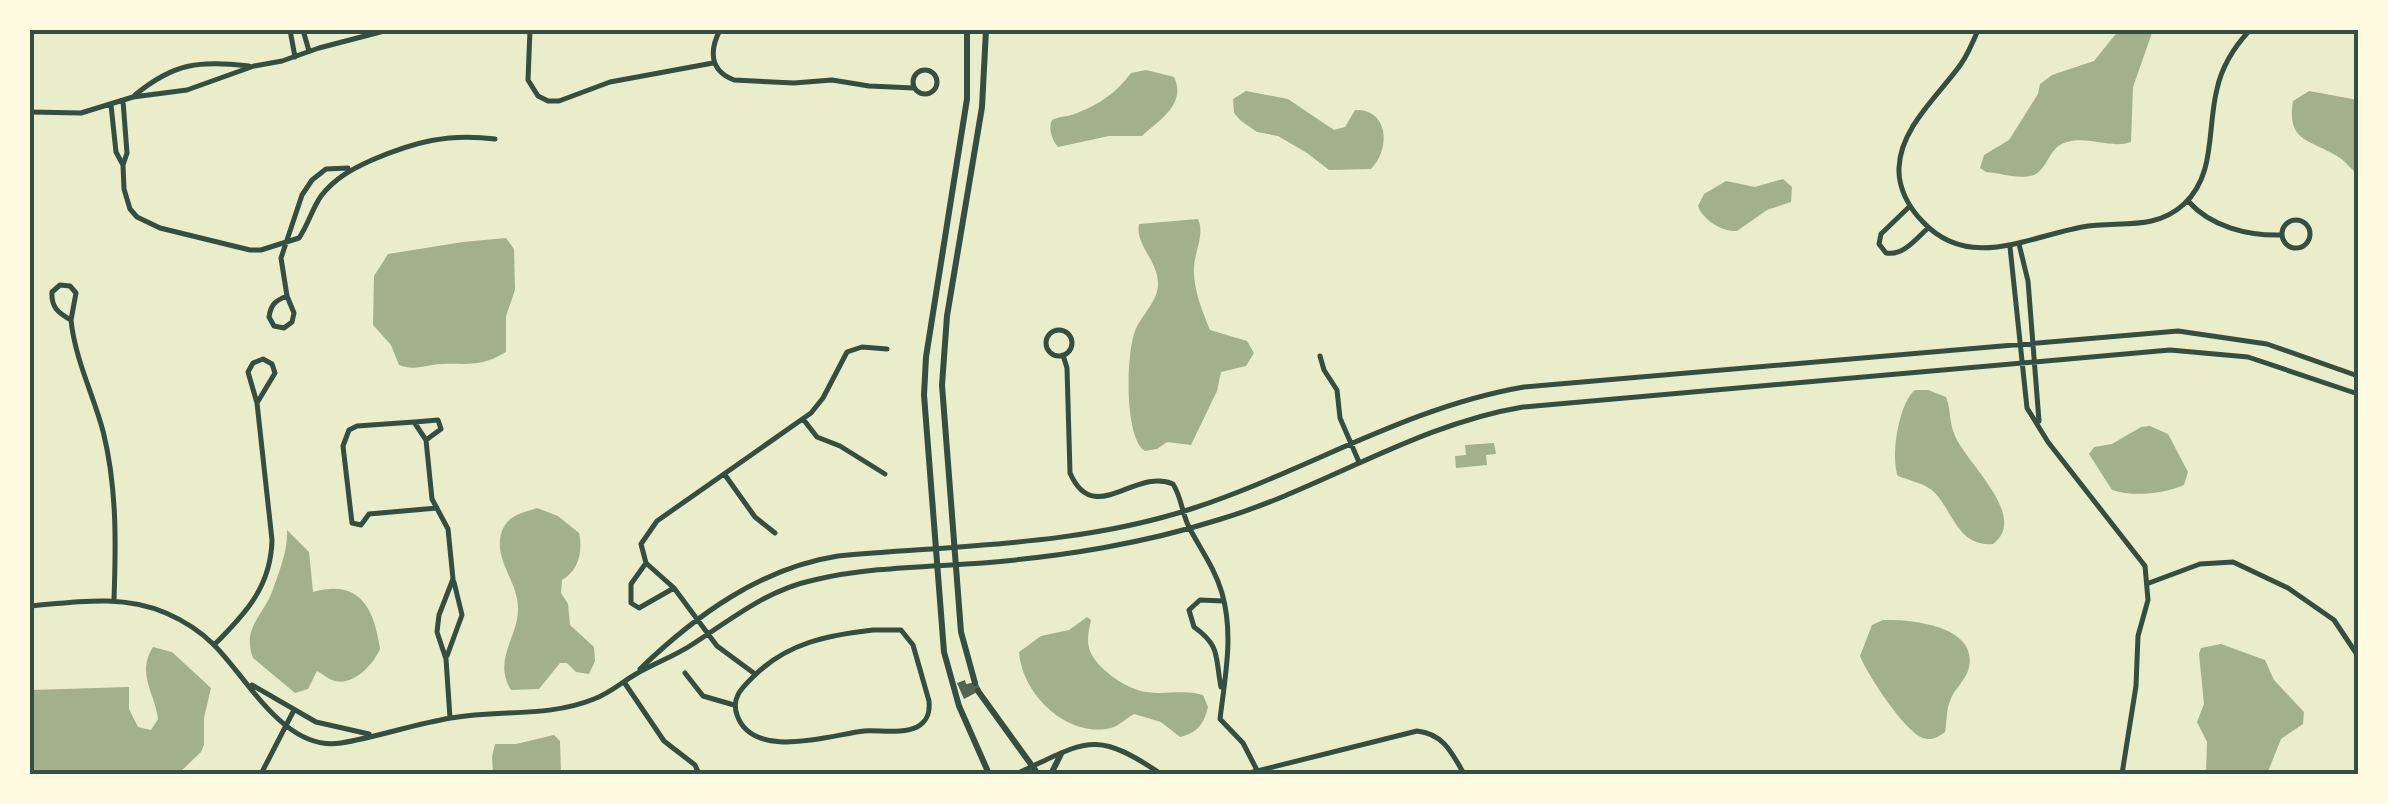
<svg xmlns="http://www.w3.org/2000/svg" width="2388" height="804" font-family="'Public Sans',sans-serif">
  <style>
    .water { fill: #a3b18a }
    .building { fill: #4f6655 }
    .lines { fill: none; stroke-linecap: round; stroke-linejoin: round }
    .minor { stroke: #344e41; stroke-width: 5 }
    .tertiary { stroke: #344e41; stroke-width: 6 }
    .neatline { fill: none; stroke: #344e41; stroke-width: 4 }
  </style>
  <rect width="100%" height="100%" fill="#e9edc9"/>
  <path class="water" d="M2119,30H2153L2133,87L2131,142C2110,149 2089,136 2067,142C2048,147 2049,168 2034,175C2021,180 2000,173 1986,172L1980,168L1984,155L2009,140L2038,94L2040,84L2052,75L2094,61Z
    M1146,70L1174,77C1187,104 1159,120 1142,136H1109L1058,147C1052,141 1048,128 1052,120C1060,116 1068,117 1077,113C1100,104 1117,92 1131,73Z
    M1246,91L1288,99L1334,130L1345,127L1355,110C1390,109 1390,150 1371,169L1329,170L1307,153L1278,136L1257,132L1240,120L1234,113L1233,99Z
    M2309,91L2358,100V175C2352,170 2346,162 2340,158C2312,139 2286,144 2293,101Z
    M1783,179L1792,187L1791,202L1767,210L1737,231C1722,232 1703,220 1698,206L1704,194L1726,181L1755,187Z
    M1198,219C1205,234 1195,250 1194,267C1193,289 1202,310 1210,330L1247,341L1254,353L1246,366L1221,372L1217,391L1191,445L1167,442L1157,449L1145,451C1124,438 1126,354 1135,331C1142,314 1159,301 1158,282C1157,260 1135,244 1139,224Z
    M506,238L514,249L515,290L506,316V352C476,370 463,361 432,365C420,367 411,370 399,365L391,345L373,325L374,276L388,254L463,242Z
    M1915,390H1928L1946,397C1951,409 1949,423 1955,436C1968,465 2029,517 1993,544C1959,547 1954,514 1935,493C1925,483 1910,481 1898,476C1890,458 1899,402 1915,390Z
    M2150,426L2168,434L2188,472L2184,485C2163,494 2134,497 2112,490L2089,454L2094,447L2112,444L2141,427Z
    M1494,443L1496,454L1486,455L1487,465L1456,468L1455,456L1466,455L1465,445Z
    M537,508L558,516L579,533C583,550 579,571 562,580L561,593L568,604L570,625L594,647L595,661L589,674L576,672L567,663H560L539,689L511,690C492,660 519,636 518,608C518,582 494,560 501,534C507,514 521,514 537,508Z
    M287,530L309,552L313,592C359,579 374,607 380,649C373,665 352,688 332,680C327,678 323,674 317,671L308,689L295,693L253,658C242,628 262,617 272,592C279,572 288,551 287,530Z
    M1087,617L1091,620C1089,629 1086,641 1090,651C1098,670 1128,690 1147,692C1165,695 1185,689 1203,695L1208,707C1204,724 1197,733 1180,737L1161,722L1134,714C1125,719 1117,728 1106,729C1064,735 1022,693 1019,652L1041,636L1069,630Z
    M1883,620C1909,619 1978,625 1969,667C1967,679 1954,689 1950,701C1946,710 1947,722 1945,732C1938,737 1932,741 1923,738C1905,732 1867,674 1860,656L1872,625Z
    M2221,644L2265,660L2274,680L2304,712L2303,724L2281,739L2267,774H2206L2207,742L2197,722L2204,704L2199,654L2201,648Z
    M153,647L172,652L211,688L204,718V745L201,752L178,774H46L30,769V690L129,687V709L138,727L151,730L158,719C155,693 136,674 153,647Z
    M554,735L560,741L561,774H493L492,757L495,744H516Z"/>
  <path class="building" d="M965,680L966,684L977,682L981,690L964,699L957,683Z"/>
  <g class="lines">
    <path class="minor" d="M290,30L295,57
      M303,30L309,51
      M530,30L528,80L538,96L548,101H559L610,82L713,63
      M720,30C709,51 710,71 734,80L794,83L832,80L869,86L914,88
      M1978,30C1973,42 1968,54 1961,64C1939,95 1900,128 1899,168C1898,188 1909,208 1923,222C1969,271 2028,237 2082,227C2117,220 2154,232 2184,204C2216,175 2207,128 2217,89C2222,66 2234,47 2250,30
      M913 82a12 12 0 1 1 24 0a12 12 0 1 1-24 0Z
      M135,95C175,62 199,61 249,66
      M123,101L127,153L123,165L124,189L130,209L137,217L160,228L250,250H261L299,238C308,225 312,209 321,196C335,178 352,169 372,160C414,142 448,133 495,139
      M111,105L116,152L123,165
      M30,112L81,113L133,97L187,90L254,66L282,61L319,48L388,30
      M2188,201C2211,227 2248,236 2282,235
      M1910,206L1881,234L1879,244L1886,253C1903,256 1915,240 1927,229
      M2282 234a14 14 0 1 1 28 0a14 14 0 1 1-28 0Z
      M2019,244L2028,281L2039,421
      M2010,247L2027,408L2048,442L2145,566L2148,600L2138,636L2136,686L2122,774
      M60,285L70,286L76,293L71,320C58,313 51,307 52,292Z
      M287,296L281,258L302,195L312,180L326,169L348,168
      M287,296L294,313L292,322L284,328L274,326L269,317C271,304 275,301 287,296Z
      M71,320C75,359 93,394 103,431C117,487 116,543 114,600
      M1046 343a13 13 0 1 1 26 0a13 13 0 1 1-26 0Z
      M1063,355L1067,368L1070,473C1094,528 1135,467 1173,484C1182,498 1182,515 1190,529C1201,550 1215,569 1222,593C1234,635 1225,677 1220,719L1243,743L1259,774
      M1320,356L1324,370L1337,390L1340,418L1359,462
      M263,359L272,364L275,373L257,403L248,372L253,363Z
      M803,419L817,437L840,446L885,474
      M415,422L438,420L441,429L426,440
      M725,475L755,517L775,533
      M437,508L369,514L361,525L352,523L343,446L349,430L357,426L414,422L426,440L432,499L448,529L453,579L439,615L437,632L446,659L450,718
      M646,563L631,584V603L639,608L674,588
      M2149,583L2200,564L2233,562L2288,588L2334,620L2358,656
      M30,606C76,602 122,594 166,613C182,620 200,631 213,644C247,677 284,752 341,743C378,737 414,724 451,718C500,709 547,718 594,699C610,693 622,682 636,674C655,663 675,656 693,644C733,618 767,590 814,580C869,567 927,567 983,563C1065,556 1142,544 1221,519C1324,488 1415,425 1523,407L2170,350L2248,357L2358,394
      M873,630H901L913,645L929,701C930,712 928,721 917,727C903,734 880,730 864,731C830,735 753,761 737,715C731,697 742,688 754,676C787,643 828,635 873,630Z
      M214,645C245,614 271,587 272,540L257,403
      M447,656L462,615L454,582
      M640,669C696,615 761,568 838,556C958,545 1078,546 1194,508C1306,471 1407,407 1524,387L2178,331L2267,344L2358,376
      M685,673L703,696L734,705
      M755,674L717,646L674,588L646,563L641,544L657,521L811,413L823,398L847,352L862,347L887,349
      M624,682L664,741L695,765L699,774
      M252,685L316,722L369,734
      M1221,687C1215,657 1221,646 1194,627L1189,610L1200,600L1223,601
      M261,774L294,710
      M1016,774C1086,742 1093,728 1161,774
      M1245,774L1417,731C1444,734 1452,753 1464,774"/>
    <path class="tertiary" d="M967,30V99L926,357L924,395L944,652L959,706L989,774
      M975,683L961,632L942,385L947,316L982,107L986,30
      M978,691L1038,774
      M1051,774L1061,754"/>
  </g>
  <rect width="2388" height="804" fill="none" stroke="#fefae0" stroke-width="65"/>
  <rect x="32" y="32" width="2324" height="740" class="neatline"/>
</svg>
